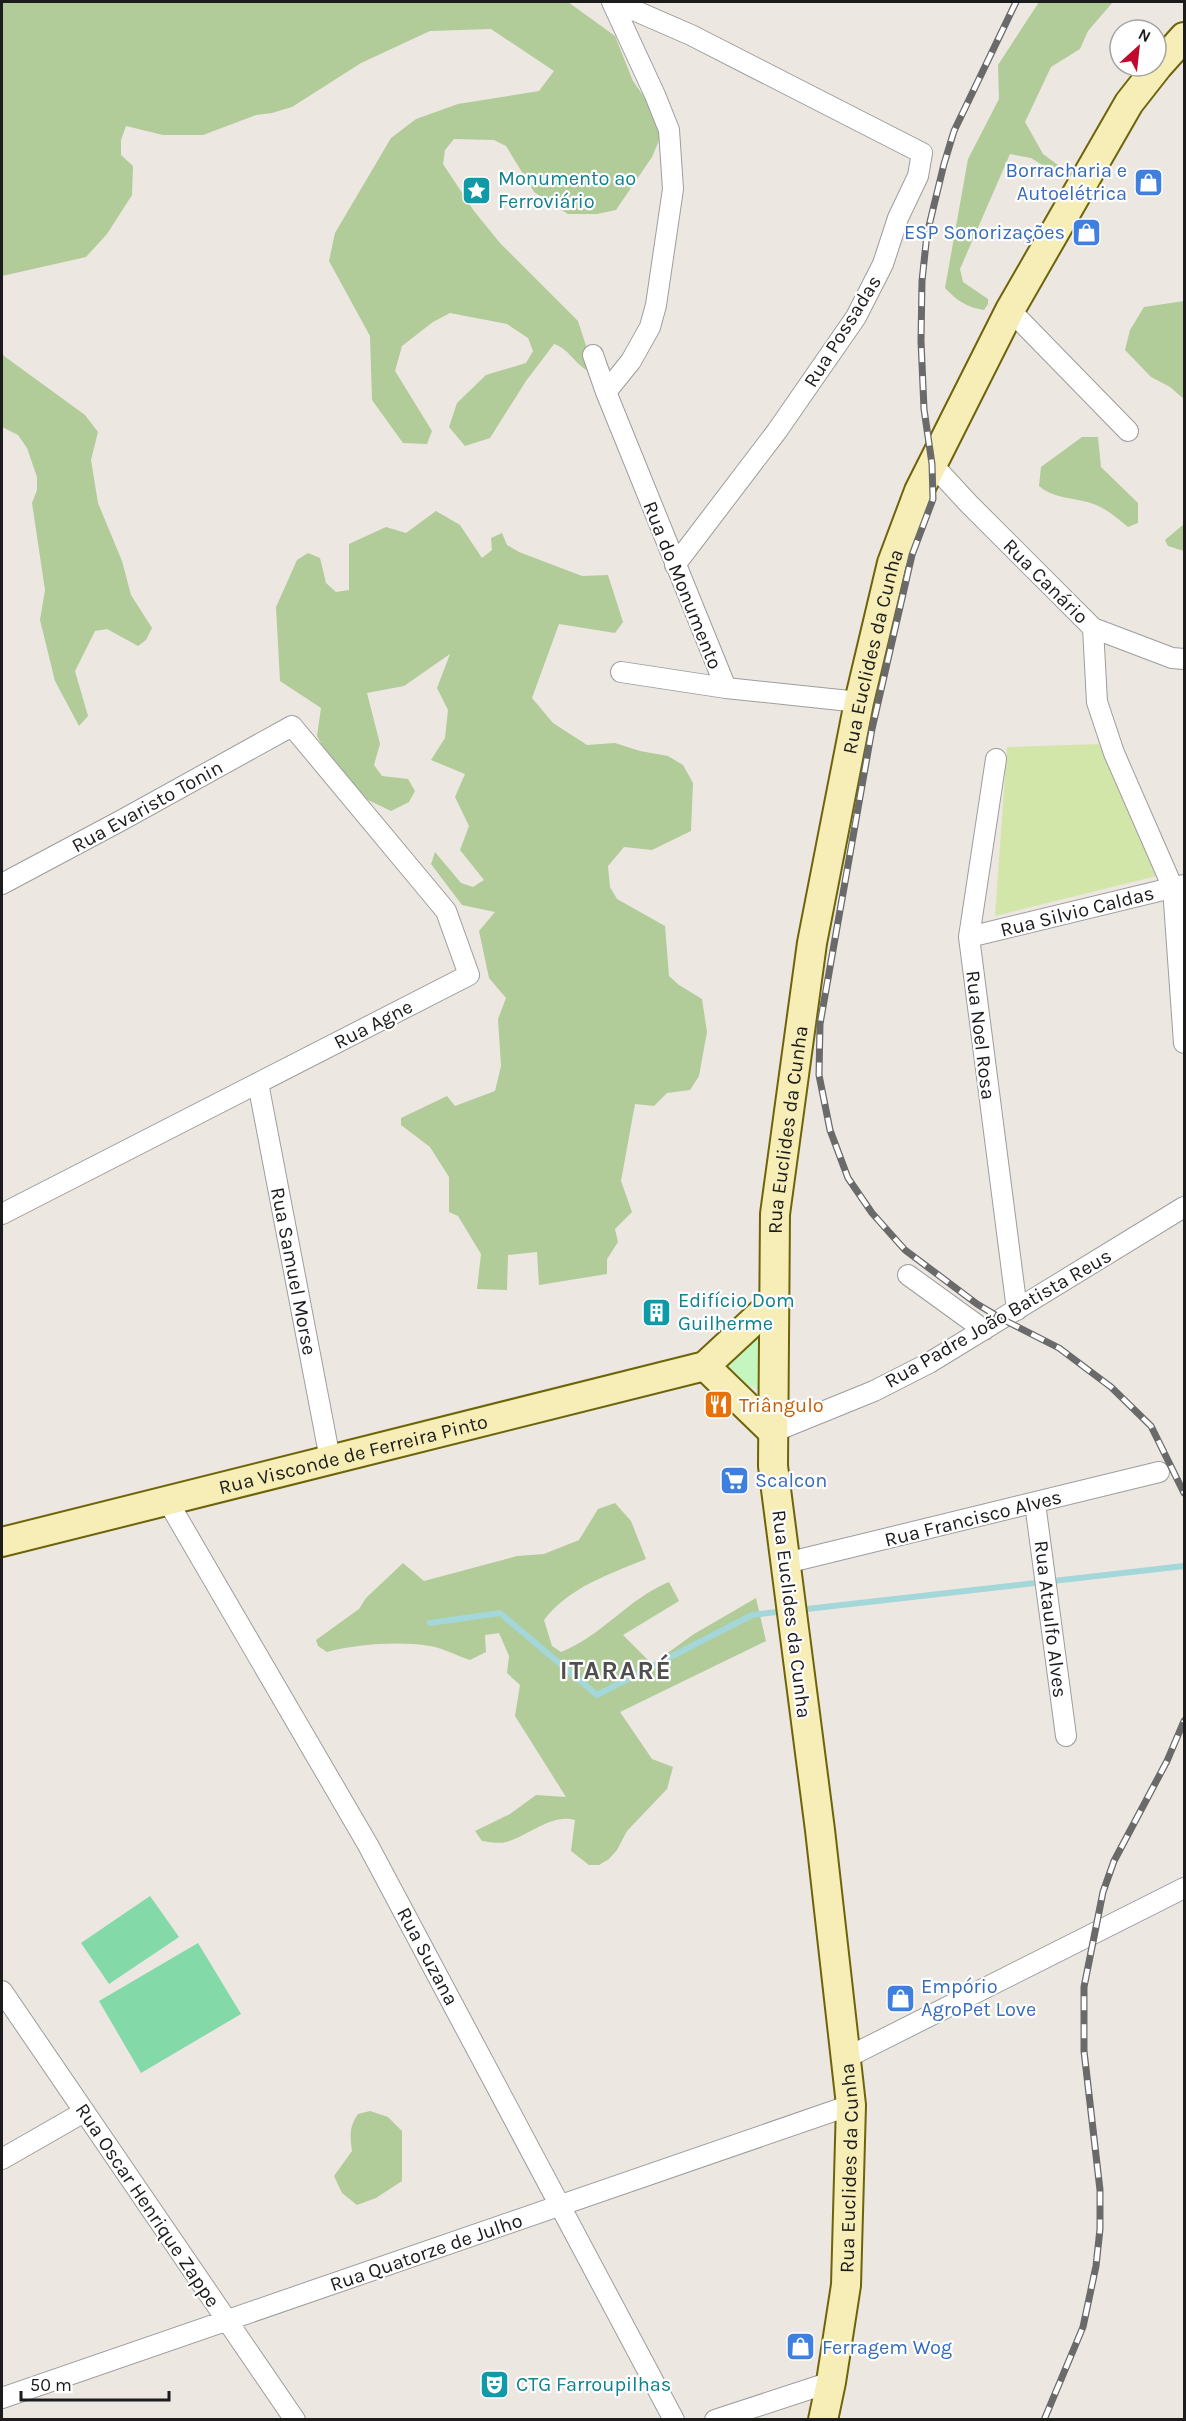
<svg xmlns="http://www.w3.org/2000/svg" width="1186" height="2421" font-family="Karla,sans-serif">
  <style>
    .grass { fill: #d3e6aa }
    .forest { fill: #b1cb99 }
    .park { fill: #c6f6c0 }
    .pitch { fill: #83d9a7 }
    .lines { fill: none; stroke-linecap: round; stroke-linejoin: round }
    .stream { stroke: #a4d7d9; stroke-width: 6 }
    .street-casing { stroke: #9d9d9d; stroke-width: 22 }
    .secondary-casing { stroke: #6d640a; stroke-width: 32 }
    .street { stroke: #fff; stroke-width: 20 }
    .secondary { stroke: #f6edb7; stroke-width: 28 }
    .rail-casing { stroke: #6a6a6a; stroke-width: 7 }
    .rail { stroke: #fff; stroke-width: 4.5; stroke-dasharray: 14; stroke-linecap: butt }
    .labels { text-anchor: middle; stroke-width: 4.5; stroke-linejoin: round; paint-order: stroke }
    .shop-label { font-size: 20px; fill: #366cbe; stroke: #fff; text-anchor: start }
    .culture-label { font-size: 20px; fill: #0d838f; stroke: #fff; text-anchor: start }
    .street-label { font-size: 20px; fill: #1c1c1c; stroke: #fff }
    .food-label { font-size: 20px; fill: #c56008; stroke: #fff; text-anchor: start }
    .district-label { font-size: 26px; font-weight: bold; letter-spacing: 1.5px; fill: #4f4f4f; stroke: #fff }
  </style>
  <rect width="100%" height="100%" fill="#ede7e2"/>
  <path class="grass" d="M1099,744L1120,793L1161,875L995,916L1007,747Z"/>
  <path class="forest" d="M2,2H568L615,36L633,81L663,124L661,136L652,157L616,210L597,214H568L534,192L506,146L494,140L454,139L445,150L443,164L474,211L500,243L578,321L593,367L588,371C573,362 569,349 554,344L526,381L490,438L465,446L449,427L457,403L486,375L526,363L533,351L528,338L507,324L450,313L433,322L402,346L395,371L432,431L427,444L403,443L372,400L370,336L329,261L335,233L391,138L416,119L458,104L539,91L554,71L491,29L430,31L361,63L292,107L272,113L256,115L203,135H163L126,126L121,140V155L133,166L132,195L107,234L86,257L2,276Z
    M1039,2H1113L1088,31L1080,49L1051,67L1025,122L1043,154L1066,171L1063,178L1031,158L1010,154L960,269L963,282L988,299V304L984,310C967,307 957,301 945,288L968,159L999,99L998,65Z
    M1184,301V399L1170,387L1151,377L1125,350L1130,330L1144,307Z
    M2,351L4,356L85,415L98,432L91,460L98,503L122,561L131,595L152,628L146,640L138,646L107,629L95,631L75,671L88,716L79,726L55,681L40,620L45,590L32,503L37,490V477L27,448L18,435L2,427Z
    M1082,437H1098L1101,467L1138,503V523L1128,527C1115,516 1101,504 1083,501C1066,497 1052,497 1039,486L1041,467Z
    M436,511L460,525L482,558L492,550L491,538L502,533L507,545L519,552L582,576L608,575L623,622L615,633L559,624L532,698L553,723L587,745L615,743L640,751L668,756L683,765L693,783L691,831L652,850L624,847L608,866L610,887L617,899L665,926L669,976L679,985L702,999L707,1032L699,1076L690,1090L667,1093L654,1106L635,1104L621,1181L632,1212L615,1229L618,1242L607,1259V1274L539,1285L537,1252L508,1255L507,1290L477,1289L481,1254L458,1216L449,1212V1177L430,1147L401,1125V1118L447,1096L455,1106L495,1091L501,1066L498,1019L506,998L489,978L479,931L495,912L462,905L431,864L435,852L461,883L473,887L484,880L460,850L469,826L455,797L465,774L431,760L445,738L448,710L437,688L450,654L404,686L367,693L380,744L374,765L382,776L408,779L415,791L409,802L391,811L368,800L340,779L317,736L321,708L280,681L276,607L297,560L308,553L320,558L326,583L336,592L349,590V544L386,527L406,533Z
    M1184,524V551L1168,546L1165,540Z
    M615,1503L631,1521L646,1559C610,1574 569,1587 544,1620L552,1646L561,1652C602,1636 629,1598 669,1582L679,1601L623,1635L652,1664L694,1634L756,1598L766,1641L620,1712L652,1759L673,1767L667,1789L627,1831L617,1850L609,1859L599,1865H589L571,1851L575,1820C552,1813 528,1836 506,1842C499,1844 489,1842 482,1841L475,1831L510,1814L536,1795L566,1797L515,1716L520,1685L507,1673L509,1656L499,1633L485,1635L486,1652L470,1660C457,1656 443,1648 430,1646C397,1641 358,1644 327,1652L318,1646L316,1640L359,1609L366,1598L403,1563L424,1581L517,1556L544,1554L579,1540L598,1509Z
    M370,2111L388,2117L402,2131V2181L376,2198L357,2205L342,2193L334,2176L352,2151C350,2136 349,2127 358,2114Z"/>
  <path class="park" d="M765,1329L767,1394L715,1369Z"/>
  <path class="pitch" d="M150,1896L179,1937L109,1984L81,1943Z
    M198,1943L241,2014L141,2073L99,2001Z"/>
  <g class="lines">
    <path class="stream" d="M798,1610L1184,1566
      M430,1623L500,1613L597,1695L752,1615L785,1611"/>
    <defs>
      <path id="street" d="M615,2L691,35L922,153L918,176L898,218L883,264L856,317L777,431L675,565
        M1010,310L1128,431
        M593,355L606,392L726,688L859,702
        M606,392L631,361L650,327L656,305L673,189L669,130L655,95L612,2
        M932,464L969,504L1093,628L1172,658L1184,659
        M1093,628L1097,702L1114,753L1173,888L1184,1043
        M621,672L726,688
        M996,759L969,937L1017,1310
        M2,884L122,820L292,726L446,911L469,975L2,1214
        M969,937L1184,885
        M258,1083L330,1459
        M908,1275L984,1330
        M773,1432L874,1391L929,1363L1184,1207
        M167,1500L368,1845L674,2420
        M1035,1503L1066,1736
        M786,1563L1159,1472
        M2,1991L295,2420
        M846,2058L1184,1888
        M2,2159L84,2112
        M2,2398L851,2105
        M715,2420L831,2382"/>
      <g id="secondary">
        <path d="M705,1366L773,1432"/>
        <path id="s1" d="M2,1542L705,1366L775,1301"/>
        <path id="s2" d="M823,2420L831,2382L846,2285L851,2105L820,1830L773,1466L775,1214L812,943L859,702L892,563L919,491L1010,310L1129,103L1158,66L1184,37"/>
      </g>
    </defs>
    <use href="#street" class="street-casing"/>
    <use href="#secondary" class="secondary-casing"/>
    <use href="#street" class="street"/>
    <use href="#secondary" class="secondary"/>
    <defs>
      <path id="rail" d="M1016,2L954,131L944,164L927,234L922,281L921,341L924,409L932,464L933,499L912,555L872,729L820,1024L819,1075L830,1130L848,1178L872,1213L905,1250L977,1304L1002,1319L1059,1348L1111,1387L1151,1426L1184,1493
        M1044,2420L1083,2327L1096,2266L1100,2229V2190L1084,2051V1987L1103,1892L1114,1861L1167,1761L1184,1721"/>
    </defs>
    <use href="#rail" class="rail-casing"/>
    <use href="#rail" class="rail"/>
  </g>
  <defs>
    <symbol id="shop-square" viewBox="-11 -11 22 22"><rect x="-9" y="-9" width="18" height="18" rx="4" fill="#3f7fe0" stroke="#fff"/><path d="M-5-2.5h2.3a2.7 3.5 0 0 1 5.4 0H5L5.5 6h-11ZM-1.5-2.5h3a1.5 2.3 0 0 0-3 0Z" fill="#fff"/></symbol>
    <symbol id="sight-square" viewBox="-11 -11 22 22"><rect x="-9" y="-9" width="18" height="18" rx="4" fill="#0f9aa8" stroke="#fff"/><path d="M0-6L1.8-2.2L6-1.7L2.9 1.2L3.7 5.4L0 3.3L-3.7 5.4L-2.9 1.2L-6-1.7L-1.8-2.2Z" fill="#fff"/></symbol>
    <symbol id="building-square" viewBox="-11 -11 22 22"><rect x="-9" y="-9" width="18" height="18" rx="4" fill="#0f9aa8" stroke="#fff"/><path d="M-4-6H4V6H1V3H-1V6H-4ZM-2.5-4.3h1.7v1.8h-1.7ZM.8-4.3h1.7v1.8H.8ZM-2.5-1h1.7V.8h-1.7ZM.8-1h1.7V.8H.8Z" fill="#fff"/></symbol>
    <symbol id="restaurant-square" viewBox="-11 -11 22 22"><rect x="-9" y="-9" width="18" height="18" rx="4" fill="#e8710a" stroke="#fff"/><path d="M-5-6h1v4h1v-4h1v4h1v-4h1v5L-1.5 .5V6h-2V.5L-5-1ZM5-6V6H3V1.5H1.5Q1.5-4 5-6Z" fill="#fff"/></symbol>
    <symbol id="supermarket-square" viewBox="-11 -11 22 22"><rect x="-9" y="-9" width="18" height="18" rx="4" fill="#3f7fe0" stroke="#fff"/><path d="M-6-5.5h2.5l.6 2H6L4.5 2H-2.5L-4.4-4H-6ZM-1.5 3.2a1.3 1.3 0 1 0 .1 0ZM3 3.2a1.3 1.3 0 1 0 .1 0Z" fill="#fff"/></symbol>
    <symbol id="theatre-square" viewBox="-11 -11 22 22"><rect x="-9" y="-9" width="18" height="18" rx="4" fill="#0f9aa8" stroke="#fff"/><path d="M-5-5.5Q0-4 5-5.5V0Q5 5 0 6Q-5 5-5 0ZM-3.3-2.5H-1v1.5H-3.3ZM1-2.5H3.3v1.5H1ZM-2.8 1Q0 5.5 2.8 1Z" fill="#fff"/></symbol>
  </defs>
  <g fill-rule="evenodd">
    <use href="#shop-square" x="1132" y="166" width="33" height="33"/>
    <use href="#sight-square" x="460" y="174" width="33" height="33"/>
    <use href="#shop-square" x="1070" y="216" width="33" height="33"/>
    <use href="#building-square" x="640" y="1296" width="33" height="33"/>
    <use href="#restaurant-square" x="702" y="1388" width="33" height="33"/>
    <use href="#supermarket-square" x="718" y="1464" width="33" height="33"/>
    <use href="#shop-square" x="884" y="1982" width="33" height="33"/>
    <use href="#shop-square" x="784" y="2330" width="33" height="33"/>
    <use href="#theatre-square" x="478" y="2368" width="33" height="33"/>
  </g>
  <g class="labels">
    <g class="shop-label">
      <text x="1127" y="177" text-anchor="end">Borracharia e<tspan x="1127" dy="23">Autoelétrica</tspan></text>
      <text x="1065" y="239" text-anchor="end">ESP Sonorizações</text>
      <text x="755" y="1487">Scalcon</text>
      <text x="921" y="1993">Empório<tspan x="921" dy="23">AgroPet Love</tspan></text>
      <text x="822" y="2354">Ferragem Wog</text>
    </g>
    <g class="culture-label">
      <text x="498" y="185">Monumento ao<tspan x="498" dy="23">Ferroviário</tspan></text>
      <text x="678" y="1307">Edifício Dom<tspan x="678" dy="23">Guilherme</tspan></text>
      <text x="516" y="2391">CTG Farroupilhas</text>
    </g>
    <g class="street-label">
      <text transform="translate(842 331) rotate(-58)" y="7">Rua Possadas</text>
      <text transform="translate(1046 581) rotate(45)" y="7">Rua Canário</text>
      <text transform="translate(683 585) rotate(68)" y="7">Rua do Monumento</text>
      <text dy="7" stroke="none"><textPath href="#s2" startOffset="1784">Rua Euclides da Cunha</textPath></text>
      <text transform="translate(147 806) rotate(-29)" y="7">Rua Evaristo Tonin</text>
      <text transform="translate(1077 911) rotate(-14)" y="7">Rua Silvio Caldas</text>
      <text transform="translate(373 1024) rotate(-27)" y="7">Rua Agne</text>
      <text transform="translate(981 1035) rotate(83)" y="7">Rua Noel Rosa</text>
      <text dy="7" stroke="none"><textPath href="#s2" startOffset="1298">Rua Euclides da Cunha</textPath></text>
      <text transform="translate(294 1271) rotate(79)" y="7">Rua Samuel Morse</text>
      <text transform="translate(998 1318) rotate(-30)" y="7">Rua Padre João Batista Reus</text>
      <text dy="7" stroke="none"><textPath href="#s1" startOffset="362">Rua Visconde de Ferreira Pinto</textPath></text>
      <text transform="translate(973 1518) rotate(-14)" y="7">Rua Francisco Alves</text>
      <text transform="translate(792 1614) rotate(83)" y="7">Rua Euclides da Cunha</text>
      <text transform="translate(1051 1619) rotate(83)" y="7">Rua Ataulfo Alves</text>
      <text transform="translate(428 1956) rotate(62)" y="7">Rua Suzana</text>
      <text dy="7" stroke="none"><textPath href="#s2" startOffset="254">Rua Euclides da Cunha</textPath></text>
      <text transform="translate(148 2205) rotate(56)" y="7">Rua Oscar Henrique Zappe</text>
      <text transform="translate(426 2252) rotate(-19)" y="7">Rua Quatorze de Julho</text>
    </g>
    <g class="food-label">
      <text x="739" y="1412">Triângulo</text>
    </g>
    <g class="district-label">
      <text x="616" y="1679">ITARARÉ</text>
    </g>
  </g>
  <rect width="1186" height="2421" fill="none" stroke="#1c1c1c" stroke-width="6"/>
  <g transform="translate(1138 48) rotate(27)"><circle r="28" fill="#ffffff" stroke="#a4a4a4" stroke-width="1.5"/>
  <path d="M0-4.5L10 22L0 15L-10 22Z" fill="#bf092d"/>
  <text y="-9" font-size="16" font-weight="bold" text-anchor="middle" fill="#1c1c1c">N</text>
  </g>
  <path d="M21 2391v9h148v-9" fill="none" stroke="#1c1c1c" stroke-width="3"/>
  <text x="30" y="2391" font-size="18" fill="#1c1c1c" stroke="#ffffff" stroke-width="4.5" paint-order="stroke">50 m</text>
</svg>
